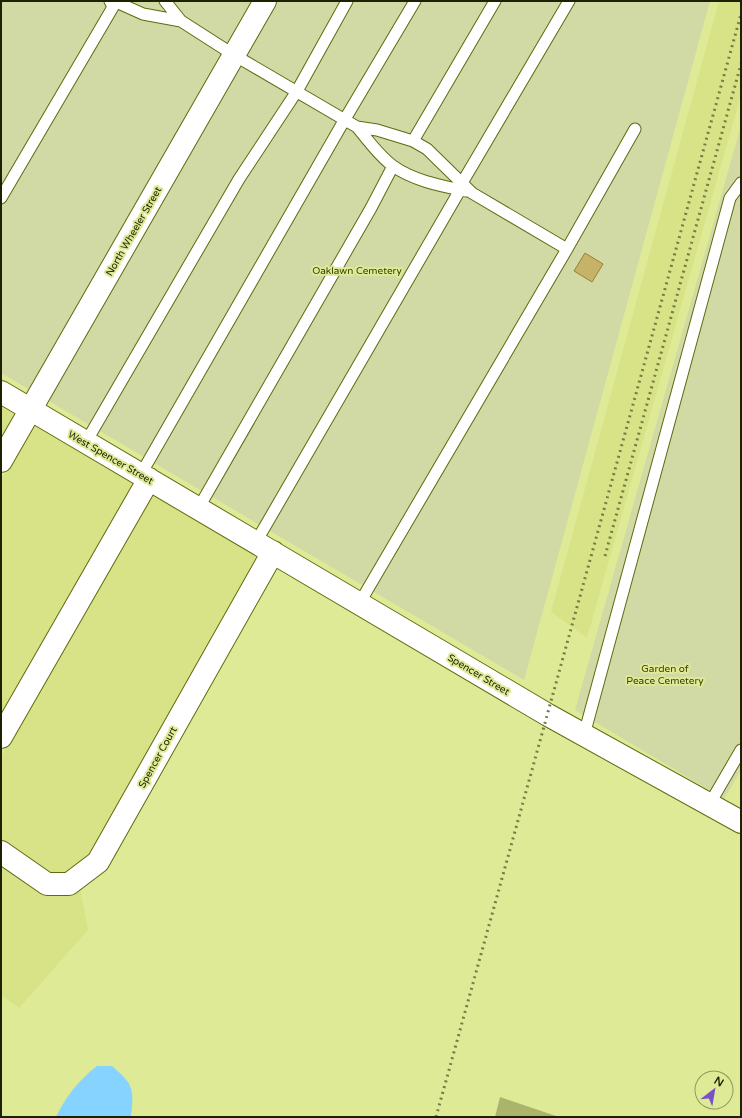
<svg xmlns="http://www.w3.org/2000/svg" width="742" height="1118" font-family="'Varela Round',sans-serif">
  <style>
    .built { fill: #d7e386 }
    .green { fill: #d1d9a5 }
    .forest { fill: #aab46a }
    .water { fill: #87d3ff }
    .building { fill: #c6b269; stroke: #99832e }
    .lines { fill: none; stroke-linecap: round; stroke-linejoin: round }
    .lane-casing { stroke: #62690f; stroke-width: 13 }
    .street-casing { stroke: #62690f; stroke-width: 24 }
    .secondary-casing { stroke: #62690f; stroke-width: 24 }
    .lane { stroke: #fff; stroke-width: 11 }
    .street { stroke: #fff; stroke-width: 22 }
    .secondary { stroke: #fff; stroke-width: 22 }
    .rail { stroke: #767d45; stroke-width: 3; stroke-dasharray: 2 4; stroke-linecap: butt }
    .labels { text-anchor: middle; stroke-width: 4; stroke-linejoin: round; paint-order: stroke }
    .street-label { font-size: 10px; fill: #1e2100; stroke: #dfea97 }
    .park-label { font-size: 10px; fill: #3b3f05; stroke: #dfea97 }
  </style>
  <rect width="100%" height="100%" fill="#dfea97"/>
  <path class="built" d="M719,1H741V95L587,638L551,612Z
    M1,405L16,414L1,441Z
    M34,424L135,484L1,718V480Z
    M152,494L258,557L90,855L67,873H51L1,838V757Z
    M1,865L41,893L68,895L80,888L88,930L19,1008L1,995Z"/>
  <path class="green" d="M1,1H710L524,680L1,373Z
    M741,126V770L724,799L575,710Z"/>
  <path class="forest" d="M500,1097L559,1117H495Z"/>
  <path class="water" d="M97,1066H112C134,1085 134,1089 131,1117H56C66,1096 79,1080 97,1066Z"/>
  <path class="building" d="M585,253L603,264L592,282L574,271Z"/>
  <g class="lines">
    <defs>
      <path id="lane" d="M114,1L143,14L181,21
        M165,1L181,21L234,55L357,127L377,130L413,141L427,149L472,193L567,249
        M357,127C368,140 379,156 393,166C414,181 442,186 466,191
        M413,141L495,1
        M462,183L569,1
        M1,198L113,7L110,1
        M86,442L239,179L297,91L347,1
        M141,474L345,119L415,1
        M198,509L371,208L393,166
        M256,542L460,190
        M359,604L567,249L635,129
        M584,735L730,198L741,183
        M709,805L741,750"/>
      <path id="street" d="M1,392L548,715L741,822
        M1,737L149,479
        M1,852L47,884H69L98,862L273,552"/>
      <path id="secondary" d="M1,461L265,1"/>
    </defs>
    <use href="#lane" class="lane-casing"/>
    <use href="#street" class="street-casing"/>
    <use href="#secondary" class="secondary-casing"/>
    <use href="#lane" class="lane"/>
    <use href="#street" class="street"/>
    <use href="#secondary" class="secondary"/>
    <path class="rail" d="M605,556L741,64
      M436,1117L741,14"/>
  </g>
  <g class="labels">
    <g class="street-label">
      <text transform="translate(133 231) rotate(-60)" y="4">North Wheeler Street</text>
      <text transform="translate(111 457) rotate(30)" y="4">West Spencer Street</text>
      <text transform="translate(479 674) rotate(31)" y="4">Spencer Street</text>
      <text transform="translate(157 757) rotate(-61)" y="4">Spencer Court</text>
    </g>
    <g class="park-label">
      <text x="357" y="274">Oaklawn Cemetery</text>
      <text x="665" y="672">Garden of<tspan x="665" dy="12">Peace Cemetery</tspan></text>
    </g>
  </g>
  <rect width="742" height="1118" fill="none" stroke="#1e2100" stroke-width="4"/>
  <g transform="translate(714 1090) rotate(31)"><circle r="19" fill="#dfea97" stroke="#929a5b"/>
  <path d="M0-3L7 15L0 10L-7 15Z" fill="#7951ca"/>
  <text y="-6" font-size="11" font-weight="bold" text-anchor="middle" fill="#1e2100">N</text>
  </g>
</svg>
